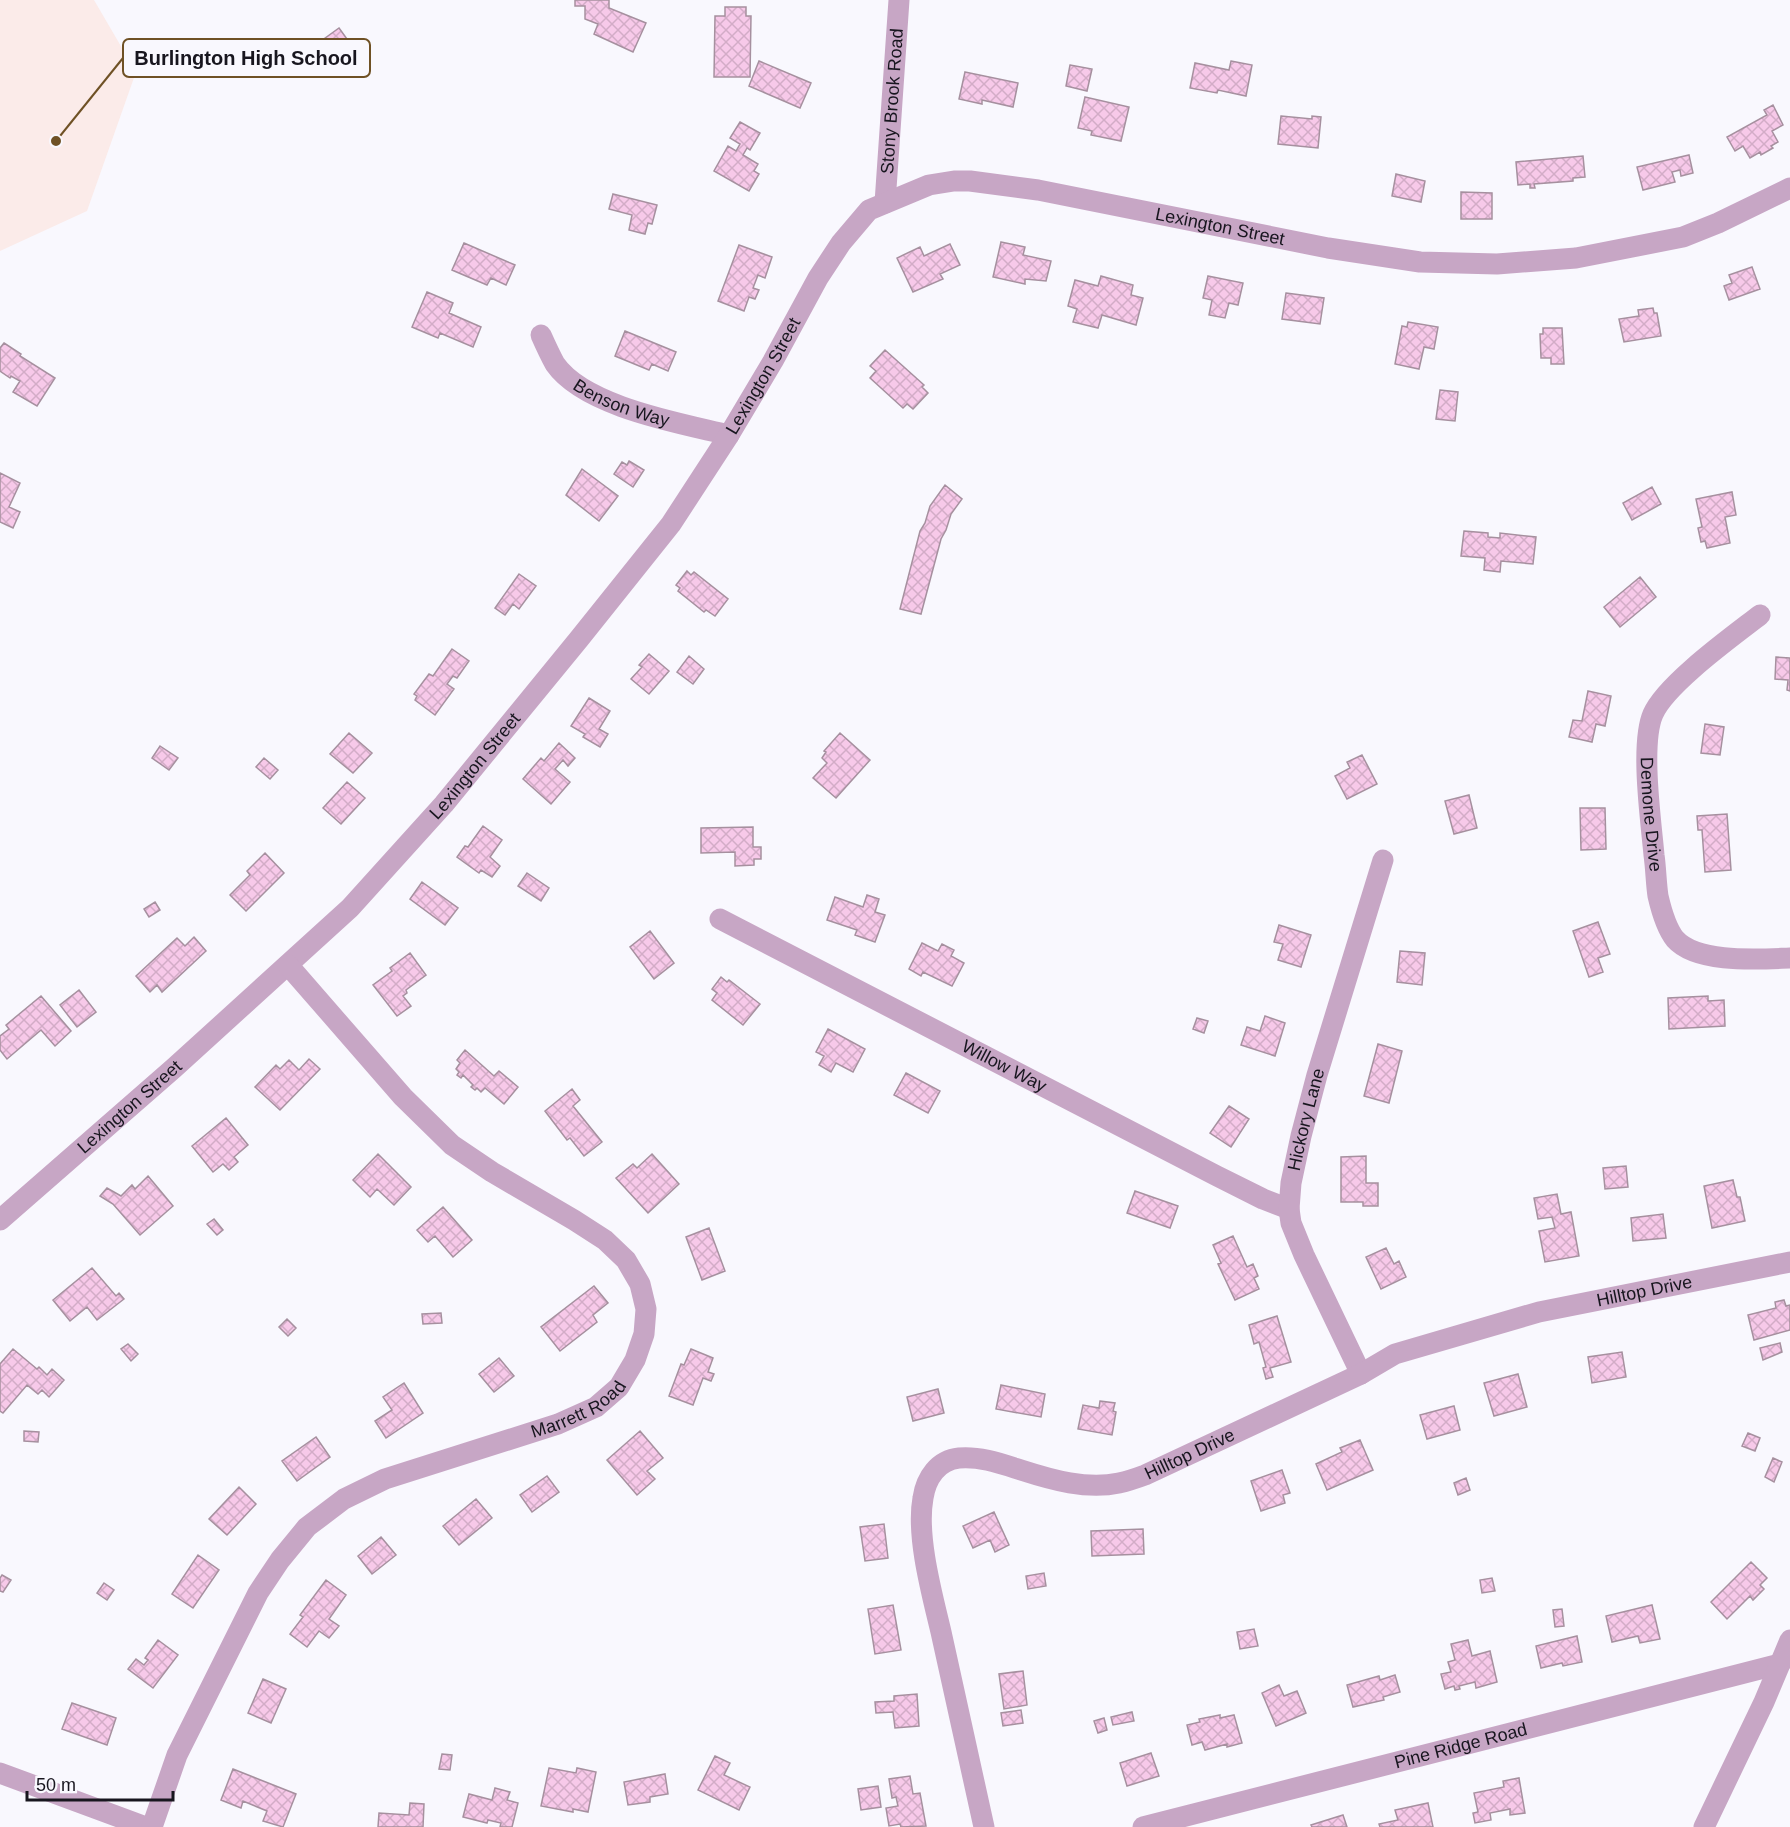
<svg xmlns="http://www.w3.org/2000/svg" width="1790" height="1827" font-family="Arial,sans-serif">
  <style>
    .education { fill: #fbebe9 }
    .building { fill: url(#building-cross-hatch); stroke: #a6909f; stroke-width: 1.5 }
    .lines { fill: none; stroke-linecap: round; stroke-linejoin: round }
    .minor { stroke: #c7a6c5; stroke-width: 21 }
    .labels { text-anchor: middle; stroke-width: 4.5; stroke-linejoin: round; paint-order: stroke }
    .street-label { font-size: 18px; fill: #18161f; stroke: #f9f8fe }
    .leader { fill: none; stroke: #6f5125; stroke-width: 2 }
    .callout-dot { fill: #6f5125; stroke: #f9f8fe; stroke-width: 2 }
    .callout { fill: #f9f8fe; stroke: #6f5125; stroke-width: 2 }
    .callout-label { font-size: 20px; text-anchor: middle; font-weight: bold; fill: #18161f }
  </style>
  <defs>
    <pattern id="building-cross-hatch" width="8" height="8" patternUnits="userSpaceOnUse" patternTransform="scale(1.5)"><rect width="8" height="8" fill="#f7c9e9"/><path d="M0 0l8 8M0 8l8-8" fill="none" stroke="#d3acc7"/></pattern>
  </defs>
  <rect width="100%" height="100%" fill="#f9f8fe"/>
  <path class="education" d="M0,0H94L136,72L87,211L0,251Z"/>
  <path class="building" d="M575,0H609V8L646,23L633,52L594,34L598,24L585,19V6H575Z
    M725,7H746V16H751L750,77H714L715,16H725Z
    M339,28L352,46L354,44L363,56L350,66L341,55L320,71L306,52Z
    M759,61L811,83L800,108L749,86Z
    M1231,61L1252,65L1246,96L1218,90L1217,93L1190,88L1195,63L1229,70Z
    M1070,65L1092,69L1087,91L1066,86Z
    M965,72L1018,83L1013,107L982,100V104L959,99Z
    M1085,97L1129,107L1121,141L1091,135L1092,131L1078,128Z
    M1773,105L1783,125L1772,131L1778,142L1771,146L1773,148L1761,155L1760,152L1750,158L1743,146L1735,151L1727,137L1767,115L1764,110Z
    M1281,116L1312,119V116L1321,117L1318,148L1278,144Z
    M740,122L760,133L750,150L747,148L743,155L758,164L754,171L759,174L749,191L714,171L728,146L736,151L740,144L730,138Z
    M1689,155L1693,173L1681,176L1680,170L1672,172L1675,182L1643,190L1637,167Z
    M1583,156L1585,177L1573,178V181L1534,184L1535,188H1530V184L1518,185L1516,162Z
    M1396,174L1425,181L1421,202L1392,196Z
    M1461,192L1492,193V219H1461Z
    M613,194L657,205L652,224L648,223L645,234L629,230L632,215L609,209Z
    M1001,242L1025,247L1023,255L1051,261L1046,281L1025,279V284L993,277Z
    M464,243L515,265L506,285L491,278L487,285L452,270Z
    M950,244L960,265L940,274L943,279L913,292L897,258L920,247L924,256Z
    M739,245L772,257L765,278L758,275L753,288L759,290L755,299L749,297L744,311L718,301Z
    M1752,267L1760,289L1729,300L1724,286L1732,283L1729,275Z
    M1101,276L1133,285L1131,295L1143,298L1136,325L1102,315L1098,328L1073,322L1077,309L1068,306L1075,280L1098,286Z
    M1208,276L1243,283L1238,305L1229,303L1225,318L1209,315L1212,300L1203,298Z
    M427,292L453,303L449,313L481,327L473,347L440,333L438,338L412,327Z
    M1286,293L1324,298L1320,324L1282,319Z
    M1653,308L1654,313H1657L1661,336L1624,342L1619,319L1639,316L1638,310Z
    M1408,322L1438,327L1434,349L1424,347L1419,369L1395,364L1402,326L1407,327Z
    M1543,328H1562L1564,364H1551V358H1541L1540,334H1543Z
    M625,331L676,352L668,371L652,364L649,370L615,356Z
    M4,343L21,354L20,356L55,378L37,406L13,392L20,381L11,376L10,378L0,371V348Z
    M885,350L924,385L922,387L928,393L913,409L907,404L903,408L870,378L876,371L870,366Z
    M1440,390L1458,392L1455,421L1436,419Z
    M629,461L644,470L633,487L614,474L622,462L627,465Z
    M582,469L618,496L599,521L566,495Z
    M0,473L20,483L9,507L20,512L13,528L0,522Z
    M945,485L962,499L951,514L946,530L941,539L921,614L900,609L920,531L925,523L930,506Z
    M1652,487L1661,504L1632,520L1623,503Z
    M1732,492L1736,515L1725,517L1730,543L1707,548L1705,541L1701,542L1698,528L1702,527L1696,499Z
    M1464,531L1488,533V537L1500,538V533L1536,537L1533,564L1501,561L1500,572L1484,570L1485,558L1461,556Z
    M687,571L691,575L694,572L728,599L715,616L706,610L704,612L678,591L680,588L676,585Z
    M519,574L536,586L519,609L513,604L505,615L495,608Z
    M1640,577L1656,597L1620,627L1604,607Z
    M452,649L469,661L457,678L453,676L447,684L454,689L435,715L415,700L417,696L414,694L429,674L433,676Z
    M649,654L669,671L649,694L631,679L642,667L639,665Z
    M689,656L704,669L693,684L677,672Z
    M1776,657L1790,658V691L1787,690L1788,680L1775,679Z
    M1588,691L1611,696L1605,726L1596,724L1592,742L1569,737L1573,720L1582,721Z
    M589,698L610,711L599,729L608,734L600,747L583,737L585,734L571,726Z
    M1705,724L1724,727L1720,755L1701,753Z
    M349,733L372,753L353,773L330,754Z
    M840,733L870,760L836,798L813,778L827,763L822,758L826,752L824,751Z
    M559,743L575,758L568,766L563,760L555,769L570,782L551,804L523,779L541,758L544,761Z
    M160,746L178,758L169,770L152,758Z
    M1362,755L1377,784L1347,799L1335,776L1350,768L1347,762Z
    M264,758L278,770L270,779L256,767Z
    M347,782L365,798L341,824L323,808Z
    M1469,795L1477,828L1454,834L1445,801Z
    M1580,808H1605L1606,849L1581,850Z
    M1727,814L1731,870L1705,872L1702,830H1698L1697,816Z
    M483,826L502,840L490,857L500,866L492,877L481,870L479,873L457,857L465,846L468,847Z
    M753,827V847H761V859H754V865L735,866V852L701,853V828Z
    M265,853L284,873L246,911L230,895L250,875L247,871Z
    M527,873L549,888L541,901L518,886Z
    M422,882L458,908L445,925L410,899Z
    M867,895L879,899L875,912L885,915L875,942L855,935L857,930L827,920L835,897L863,907Z
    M155,902L160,910L149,917L144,909Z
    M1598,922L1610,954L1598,958L1603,972L1589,977L1573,931Z
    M1279,925L1311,935L1301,967L1278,960L1283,944L1274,942Z
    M650,931L674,963L654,979L630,947Z
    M194,937L206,951L162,992L157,985L150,992L136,976L177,938L185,946Z
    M922,943L938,951L942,944L954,950L951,956L964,963L952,986L923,972L921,976L909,969Z
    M1400,951L1425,953L1422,985L1397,982Z
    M410,953L426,975L406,990L407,993L403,996L411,1006L397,1016L373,985L392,971L390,968Z
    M721,977L727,982L729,980L760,1004L743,1025L712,1000L717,993L712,989Z
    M79,990L96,1012L77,1027L60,1005Z
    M41,996L71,1031L55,1046L41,1030L7,1059L0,1050V1036L9,1029L6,1025Z
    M1708,996V1001L1724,1000L1725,1026L1669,1029L1668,998Z
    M1265,1016L1285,1023L1275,1056L1241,1045L1247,1027L1260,1031Z
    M1197,1018L1208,1021L1204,1033L1193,1029Z
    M828,1029L865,1049L853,1072L836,1063L831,1072L819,1065L824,1056L816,1052Z
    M1378,1044L1402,1051L1389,1103L1364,1096Z
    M465,1050L494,1076L499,1071L518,1087L504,1104L485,1088L481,1092L477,1088L475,1090L471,1087L473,1085L463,1075L461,1078L457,1075L459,1072L456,1069L460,1063L457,1060Z
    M309,1059L320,1069L280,1110L255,1087L276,1065L280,1069L289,1060L299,1070Z
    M906,1073L940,1091L928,1113L894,1095Z
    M572,1089L580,1100L573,1106L602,1142L584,1156L570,1138L567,1140L545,1111Z
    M1229,1106L1249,1119L1231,1147L1210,1133Z
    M226,1118L248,1145L234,1157L238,1162L229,1170L223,1164L213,1172L192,1146Z
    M378,1154L411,1187L394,1205L377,1189L370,1197L353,1180Z
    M652,1154L679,1184L648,1213L616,1178L633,1164L637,1168Z
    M1366,1156V1183H1378V1206H1363V1202H1341V1157Z
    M1626,1166L1628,1187L1605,1189L1603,1168Z
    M148,1176L173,1206L140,1235L113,1204L100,1196L107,1188L121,1196L132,1185L135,1189Z
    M1733,1180L1737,1197H1740L1745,1221L1712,1228L1704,1186Z
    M1135,1191L1178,1206L1170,1228L1127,1213Z
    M1557,1194L1561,1214L1571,1212L1579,1256L1545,1262L1539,1231L1555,1228L1552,1217L1538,1219L1534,1198Z
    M443,1207L472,1240L453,1257L435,1236L428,1242L417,1230Z
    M1663,1214L1666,1238L1633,1241L1631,1218Z
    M214,1219L223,1230L217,1235L207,1224Z
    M709,1228L725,1271L702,1280L686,1237Z
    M1233,1236L1247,1267L1253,1264L1258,1276L1254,1278L1259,1289L1235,1300L1218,1264L1221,1263L1213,1245Z
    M1386,1248L1394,1264L1399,1261L1406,1277L1381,1289L1366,1257Z
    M92,1268L116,1296L119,1293L124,1299L97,1320L87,1307L70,1321L53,1300Z
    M594,1286L608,1303L593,1315L597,1322L560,1351L541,1327Z
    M1784,1300L1786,1306L1790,1305V1330L1754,1340L1748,1315L1776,1308L1775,1302Z
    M441,1313L442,1323L423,1324L422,1314Z
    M1277,1316L1291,1362L1270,1368L1273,1377L1266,1379L1263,1368L1266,1367L1259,1342L1254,1344L1249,1325Z
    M287,1319L296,1328L288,1336L279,1327Z
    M1780,1343L1782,1352L1763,1360L1760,1348Z
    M128,1344L138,1354L131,1361L121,1349Z
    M13,1349L37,1369L39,1367L47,1375L52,1369L64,1380L49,1397L42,1390L38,1394L27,1385L3,1413L0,1411V1364Z
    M691,1349L713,1358L708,1372L714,1374L711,1381L703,1378L693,1405L669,1396L681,1364L684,1365Z
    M1622,1352L1626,1377L1592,1383L1588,1357Z
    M499,1358L514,1376L494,1392L479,1374Z
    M1518,1374L1527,1407L1494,1416L1484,1383Z
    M404,1383L423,1413L386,1438L375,1421L392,1410L383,1397Z
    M1001,1385L1045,1394L1041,1417L996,1409Z
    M938,1389L944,1413L913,1421L907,1397Z
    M1100,1401L1115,1403L1113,1411L1116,1412L1112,1435L1078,1429L1083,1405L1099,1408Z
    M1454,1406L1460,1430L1427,1439L1420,1415Z
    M24,1431L39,1432L38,1442L24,1441Z
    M640,1431L663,1458L647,1471L655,1479L637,1495L607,1460Z
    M1748,1433L1760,1438L1755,1451L1742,1446Z
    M316,1437L330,1457L297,1481L282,1461Z
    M1360,1440L1373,1470L1327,1490L1316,1464L1342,1452L1340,1448Z
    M1773,1458L1782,1462L1774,1482L1765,1477Z
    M1282,1470L1290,1493L1283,1495L1285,1503L1261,1511L1251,1481Z
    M547,1476L559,1492L532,1512L520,1495Z
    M1466,1478L1470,1490L1458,1495L1454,1483Z
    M239,1487L256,1504L227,1535L209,1519Z
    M476,1499L492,1518L459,1545L443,1526Z
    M994,1512L1009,1545L995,1552L990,1540L973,1548L963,1526Z
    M884,1524L888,1558L865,1561L860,1527Z
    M1143,1529L1144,1554L1092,1556L1091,1531Z
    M381,1537L396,1555L372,1574L358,1556Z
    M198,1555L219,1570L193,1608L172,1594Z
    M1751,1562L1767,1578L1760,1585L1764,1589L1753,1600L1750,1596L1727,1619L1711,1602Z
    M1044,1573L1046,1586L1028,1589L1026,1576Z
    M2,1575L11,1580L3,1592L0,1591V1578Z
    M1492,1578L1495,1591L1482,1593L1480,1580Z
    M326,1580L346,1595L329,1619L339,1626L329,1638L319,1631L307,1647L290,1634L303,1617L300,1615Z
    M104,1583L114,1590L107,1600L97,1593Z
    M893,1605L901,1650L875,1654L868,1609Z
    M1652,1605L1660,1639L1640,1643L1638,1636L1612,1642L1606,1616Z
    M1562,1609L1564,1626L1555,1627L1553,1610Z
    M1254,1629L1258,1646L1240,1649L1237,1632Z
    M1577,1636L1582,1662L1563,1666L1562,1663L1541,1668L1536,1646Z
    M158,1640L178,1655L153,1688L128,1669L136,1659L144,1665L148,1660L145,1658Z
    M1468,1640L1472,1656L1490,1651L1497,1682L1476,1688L1475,1682L1459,1686L1460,1689L1455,1690L1454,1686L1445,1689L1441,1674L1451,1672L1448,1662L1455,1660L1451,1644Z
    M1023,1671L1027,1705L1004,1709L999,1674Z
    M1395,1675L1400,1692L1383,1697L1384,1700L1353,1707L1347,1685L1379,1676L1380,1680Z
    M263,1679L286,1689L271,1723L248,1713Z
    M1279,1685L1284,1696L1297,1691L1306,1713L1276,1726L1262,1693Z
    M917,1694L919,1726L895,1728L893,1712L876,1713L875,1702L894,1701V1696Z
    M72,1703L116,1718L107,1745L62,1729Z
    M1021,1710L1023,1723L1003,1726L1001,1713Z
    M1132,1712L1134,1721L1113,1725L1111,1717Z
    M1220,1715V1718L1234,1715L1242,1743L1227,1747V1744L1205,1750L1202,1742L1192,1745L1187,1725L1200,1722L1199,1719Z
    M1104,1718L1107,1730L1098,1733L1094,1721Z
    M1151,1753L1159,1776L1127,1786L1120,1763Z
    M442,1754L452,1755L450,1770L439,1769Z
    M715,1756L730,1763L724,1775L750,1787L739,1810L698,1790Z
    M549,1768L576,1773L577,1768L596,1772L588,1812L573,1809V1812L541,1806Z
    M233,1769L296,1794L283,1827L263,1821L267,1811L243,1801L241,1808L221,1800Z
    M665,1774L668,1794L650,1797V1802L628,1805L624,1782Z
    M910,1776L913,1794L920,1793L926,1826L901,1827L900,1824L889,1826L886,1808L898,1806L896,1797L892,1798L889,1779Z
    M1519,1778L1525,1813L1510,1815V1809L1490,1813L1491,1820L1475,1823L1473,1813L1478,1812L1474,1793L1504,1787L1503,1781Z
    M878,1786L881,1807L861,1810L858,1789Z
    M495,1788L510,1792L507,1800L518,1803L512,1827H500L501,1823L488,1820L487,1823L463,1817L469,1794L492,1800Z
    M410,1803L424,1804L423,1827H378L379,1813L409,1815Z
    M1428,1803L1433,1827H1380L1379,1824L1398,1820L1395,1810Z
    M1343,1815L1347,1827H1312L1311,1825Z"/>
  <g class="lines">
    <g class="minor">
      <path id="s1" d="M885,203L899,0"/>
      <path id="s2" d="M541,335C545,344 550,355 555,364C585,407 680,423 729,435"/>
      <path id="s3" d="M1760,615C1733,636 1666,684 1653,714C1640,744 1651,821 1654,855C1656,869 1656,883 1658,896C1661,909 1667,929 1675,939C1697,964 1760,959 1790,958"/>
      <path id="s4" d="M720,919L1217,1176L1263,1199L1289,1209"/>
      <path id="s5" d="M0,1220L174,1068L350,908L444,804L579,639L671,524L729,435L773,361L818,278L841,243L869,210L929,185L954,181H970L1038,190L1328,248L1420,262L1497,264L1576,258L1683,237L1718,223L1790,188"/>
      <path id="s6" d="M1361,1374L1304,1255L1291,1223L1289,1209L1291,1183L1301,1136L1317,1075L1383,860"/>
      <path d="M0,1773L146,1827"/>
      <path id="s7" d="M152,1827L177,1755L258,1593L280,1560L307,1527L344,1499L385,1479L558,1424L596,1407L619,1387L635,1360L644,1334L646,1309L640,1284L626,1260L605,1240L574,1220L492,1172L452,1145L403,1097L288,965"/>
      <path id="s8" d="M984,1827C970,1762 955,1697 941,1632C932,1594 916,1536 923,1498C926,1478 938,1460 959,1458C980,1456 1002,1464 1021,1470C1052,1480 1087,1490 1119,1483C1128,1481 1137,1478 1145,1475L1361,1374L1395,1354L1539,1312L1790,1262"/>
      <path id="s9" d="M1143,1827L1780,1664"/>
      <path d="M1704,1827L1764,1702L1790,1640"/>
    </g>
  </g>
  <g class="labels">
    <g class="street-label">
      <text dy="6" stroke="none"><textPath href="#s1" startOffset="102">Stony Brook Road</textPath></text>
      <text dy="6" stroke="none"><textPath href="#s5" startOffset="1702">Lexington Street</textPath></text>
      <text dy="6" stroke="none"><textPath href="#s5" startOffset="1144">Lexington Street</textPath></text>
      <text dy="6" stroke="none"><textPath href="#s2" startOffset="111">Benson Way</textPath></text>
      <text dy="6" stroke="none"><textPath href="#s5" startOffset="658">Lexington Street</textPath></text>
      <text dy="6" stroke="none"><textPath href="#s3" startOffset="248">Demone Drive</textPath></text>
      <text dy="6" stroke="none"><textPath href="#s4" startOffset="320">Willow Way</textPath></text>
      <text dy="6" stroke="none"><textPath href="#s5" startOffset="172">Lexington Street</textPath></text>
      <text dy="6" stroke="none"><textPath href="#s6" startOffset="272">Hickory Lane</textPath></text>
      <text dy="6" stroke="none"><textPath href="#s8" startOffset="1120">Hilltop Drive</textPath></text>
      <text dy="6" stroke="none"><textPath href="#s7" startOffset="638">Marrett Road</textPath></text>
      <text dy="6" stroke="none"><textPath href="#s8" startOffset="634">Hilltop Drive</textPath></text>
      <text dy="6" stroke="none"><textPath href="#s9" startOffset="328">Pine Ridge Road</textPath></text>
    </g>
  </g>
  <path class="leader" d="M56 141L123 58"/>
  <circle class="callout-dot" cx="56" cy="141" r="6"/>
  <rect class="callout" x="123" y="39" width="247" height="38" rx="6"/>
  <g class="callout-label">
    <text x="246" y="65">Burlington High School</text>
  </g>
  <path d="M27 1791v9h146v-9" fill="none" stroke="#18161f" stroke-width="3"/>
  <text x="36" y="1791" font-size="18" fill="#18161f" stroke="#f9f8fe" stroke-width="4.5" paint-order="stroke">50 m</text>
</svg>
